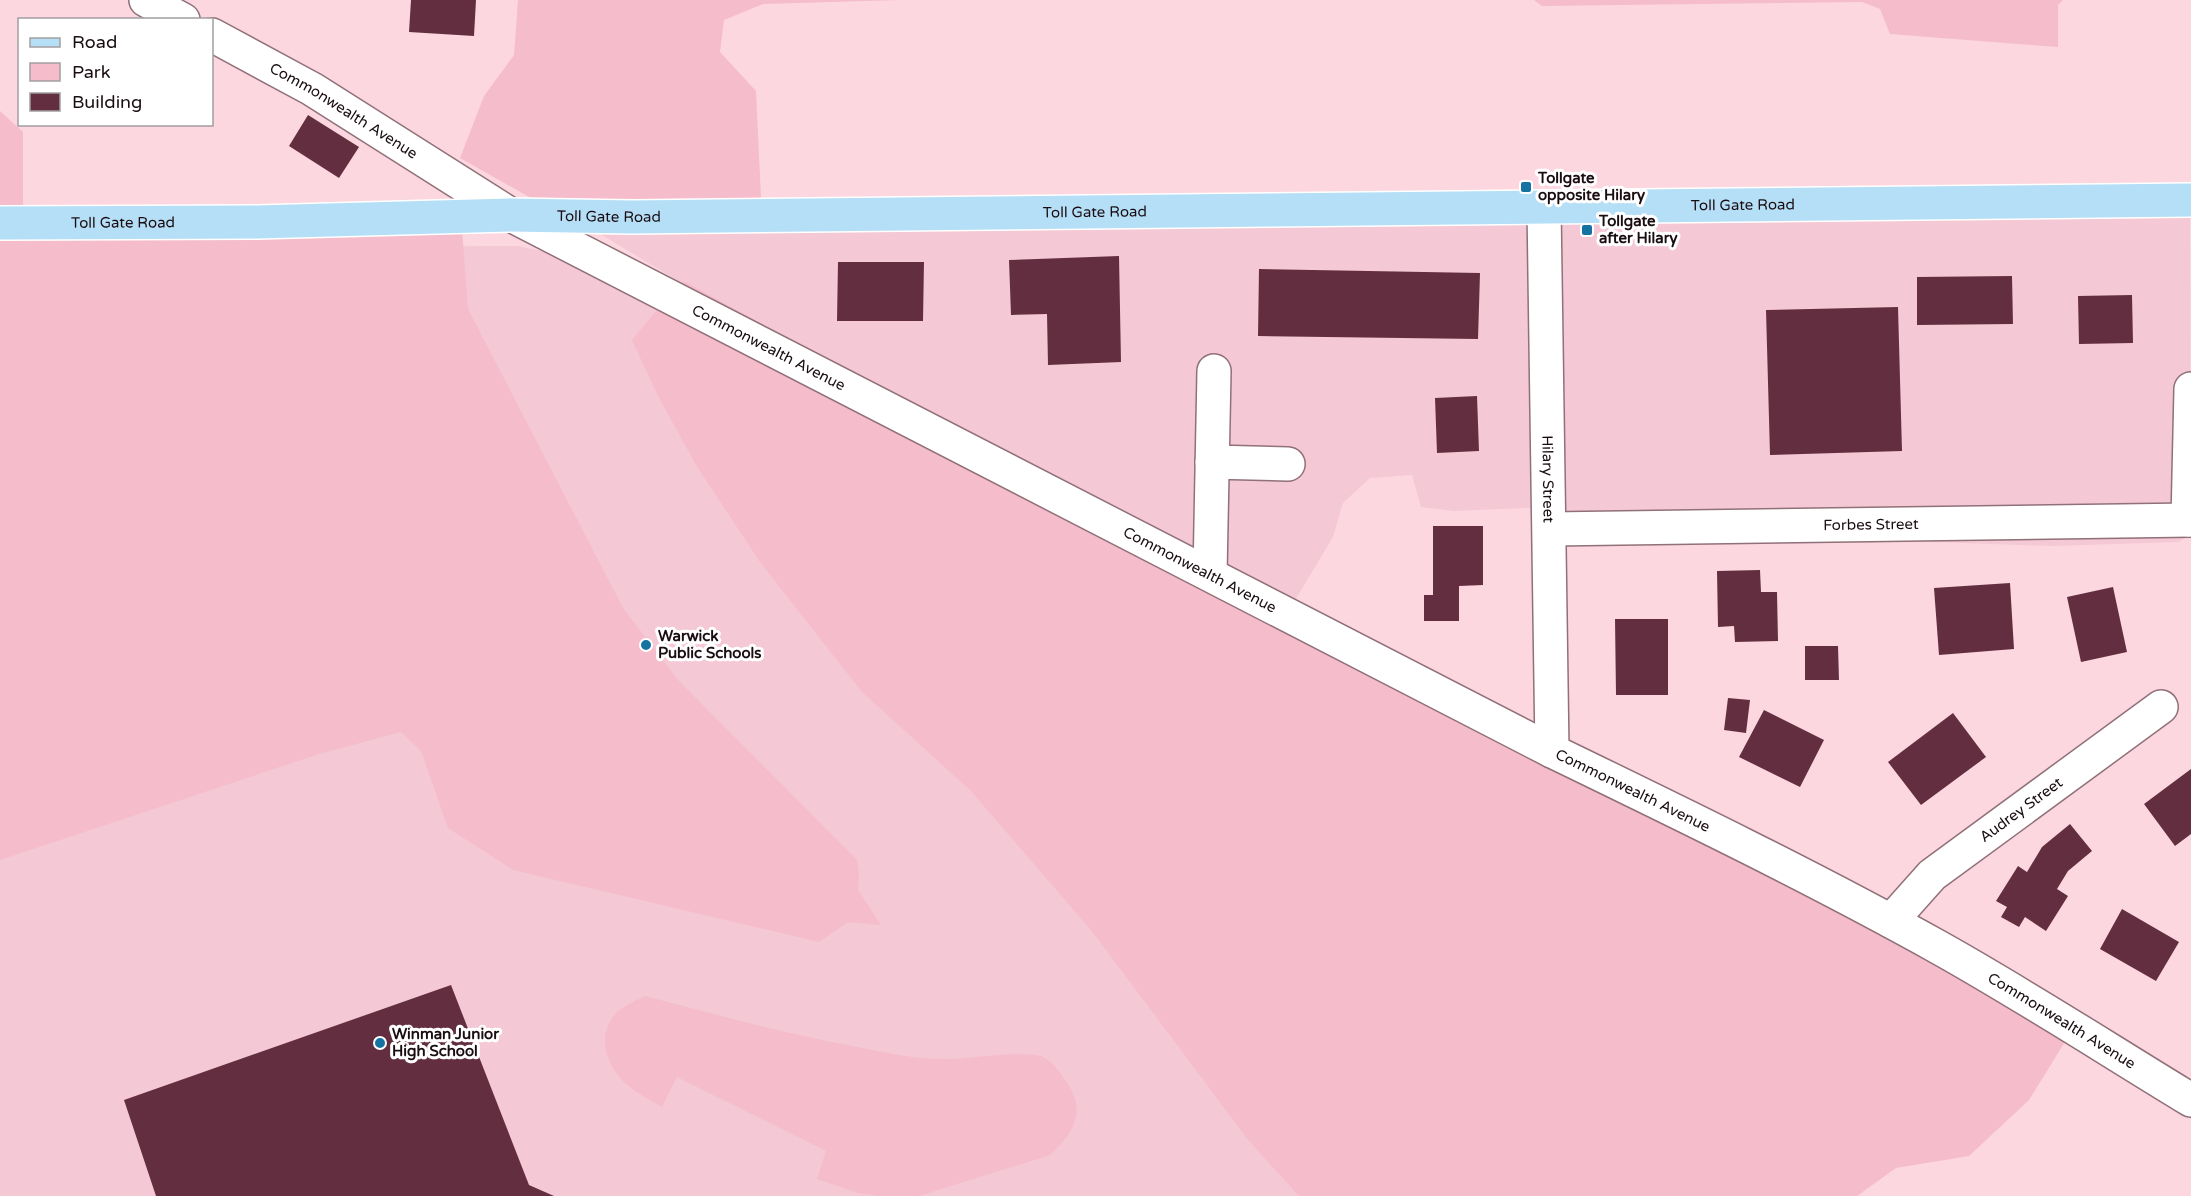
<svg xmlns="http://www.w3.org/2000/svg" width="2191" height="1196" font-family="'Varela Round',sans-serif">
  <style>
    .built { fill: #f4c8d4 }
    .green { fill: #f5bccb }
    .building { fill: #632f40 }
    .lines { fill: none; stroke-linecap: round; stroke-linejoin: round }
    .minor-casing { stroke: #907079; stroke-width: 36 }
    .major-casing { stroke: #fff; stroke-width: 36 }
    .minor { stroke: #fff; stroke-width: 33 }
    .major { stroke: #b5def7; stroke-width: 33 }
    .poi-dot { fill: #1473a1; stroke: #fff; stroke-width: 2 }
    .labels { text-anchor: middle; stroke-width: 6; stroke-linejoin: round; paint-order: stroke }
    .street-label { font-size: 15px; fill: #190d11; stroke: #fff }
    .poi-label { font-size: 15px; font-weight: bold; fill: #190d11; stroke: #fff; text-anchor: start }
  </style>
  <rect width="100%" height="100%" fill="#fcd7e0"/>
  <path class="built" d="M2190,207L2191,533L2179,542L2052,546L1817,538L1562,536L1552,507L1453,511L1421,507L1412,475L1370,478L1343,503L1333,537L1291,607L1211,570L686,282H680L592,229Z
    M517,246L586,260L1999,1031L1777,1196H0V249Z"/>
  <path class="green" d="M518,0H899L763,4L724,20L720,52L756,91L761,198L759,208L538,202L460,158L484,96L514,55Z
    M1534,0H2063L2058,5V47L1890,34L1880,9L1862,2L1542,6Z
    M0,111L23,132V212L461,216L468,309L623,608L678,680L857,860L859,873L858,890L881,925L848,922L819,942L513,870L448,828L421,751L401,732L319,754L0,860Z
    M680,282H686L1211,570L2071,1026L2063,1045L2029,1100L1969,1156L1896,1168L1857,1196H1299L1249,1141L1091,930L970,790L862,692L760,562L696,465L657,394L632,340Z
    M645,996C714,1014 783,1033 853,1046C886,1053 919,1060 953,1059C971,1058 1030,1050 1043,1057C1053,1062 1059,1071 1065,1080C1087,1110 1075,1132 1050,1155L919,1196H880L858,1193L817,1179L826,1151L677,1077L662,1107C650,1100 637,1093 626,1084C607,1067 597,1039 613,1017C620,1007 635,1001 645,996Z"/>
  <path class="building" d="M411,0H476L474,36L409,32Z
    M308,115L359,147L339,178L289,146Z
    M1119,256L1121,362L1048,365L1047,314L1011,315L1009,260Z
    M838,262H924L923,321H837Z
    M1259,269L1480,273L1478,339L1258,336Z
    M2012,276L2013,324L1917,325V277Z
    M2132,295L2133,343L2079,344L2078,296Z
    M1898,307L1902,451L1770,455L1766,310Z
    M1477,396L1479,451L1437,453L1435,398Z
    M1433,526H1483V585L1459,586V621H1424V595H1433Z
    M1760,570L1761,592H1777L1778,641L1735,642L1734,626L1718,627L1717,571Z
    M2010,583L2014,649L1939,655L1934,588Z
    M2113,587L2127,652L2081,662L2067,597Z
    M1615,619H1668V695H1616Z
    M1805,646H1838L1839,680H1805Z
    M1728,698L1750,700L1746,733L1724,730Z
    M1764,710L1824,740L1800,787L1739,757Z
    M1953,713L1986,757L1921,805L1888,762Z
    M2191,769V834L2175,846L2144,804Z
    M2070,824L2092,851L2068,871L2057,889L2068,896L2046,931L2025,917L2019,927L2001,917L2007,907L1996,901L2018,866L2027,872L2042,847Z
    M2122,909L2179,942L2156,981L2100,949Z
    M451,985L529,1185L554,1196H156L124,1100Z"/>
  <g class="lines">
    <defs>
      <g id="minor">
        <path d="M146,0L183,20"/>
        <path id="s1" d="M212,35L312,89L511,215L1552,751C1682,814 1812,877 1938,947C2024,995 2107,1049 2191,1100"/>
        <path id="s2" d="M1544,207L1552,751"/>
        <path d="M1212,462L1288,464"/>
        <path d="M2188,520L2191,389"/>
        <path id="s3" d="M1550,529L2191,520"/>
        <path d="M1210,574L1214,371"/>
        <path id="s4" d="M1891,921L1932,875L2161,707"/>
      </g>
      <g id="major">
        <path id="s5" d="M0,223L257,222L511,215L632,217L2191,200"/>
      </g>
    </defs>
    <use href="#minor" class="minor-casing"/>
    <use href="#major" class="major-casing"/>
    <use href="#minor" class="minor"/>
    <use href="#major" class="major"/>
  </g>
  <g class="poi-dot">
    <rect x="1520" y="181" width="12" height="12" rx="3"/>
    <rect x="1581" y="224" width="12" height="12" rx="3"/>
    <circle cx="646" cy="645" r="6"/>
    <circle cx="380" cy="1043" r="6"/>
  </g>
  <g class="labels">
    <g class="street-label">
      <text dy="5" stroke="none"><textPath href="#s1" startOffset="152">Commonwealth Avenue</textPath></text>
      <text dy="5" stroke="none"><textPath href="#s5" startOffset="1743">Toll Gate Road</textPath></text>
      <text dy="5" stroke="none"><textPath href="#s5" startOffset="1095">Toll Gate Road</textPath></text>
      <text dy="5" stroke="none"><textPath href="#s5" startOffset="609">Toll Gate Road</textPath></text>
      <text dy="5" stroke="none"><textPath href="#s5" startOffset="123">Toll Gate Road</textPath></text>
      <text dy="5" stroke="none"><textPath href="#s1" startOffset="639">Commonwealth Avenue</textPath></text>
      <text dy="5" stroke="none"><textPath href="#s2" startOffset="272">Hilary Street</textPath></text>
      <text dy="5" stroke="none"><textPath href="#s3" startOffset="321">Forbes Street</textPath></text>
      <text dy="5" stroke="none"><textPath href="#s1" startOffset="1124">Commonwealth Avenue</textPath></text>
      <text dy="5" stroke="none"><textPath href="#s1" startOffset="1610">Commonwealth Avenue</textPath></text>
      <text dy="5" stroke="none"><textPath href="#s4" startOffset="172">Audrey Street</textPath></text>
      <text dy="5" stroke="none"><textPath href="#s1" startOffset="2097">Commonwealth Avenue</textPath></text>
    </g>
    <g class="poi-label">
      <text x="1538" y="183">Tollgate<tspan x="1538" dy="17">opposite Hilary</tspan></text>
      <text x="1599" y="226">Tollgate<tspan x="1599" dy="17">after Hilary</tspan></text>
      <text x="658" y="641">Warwick<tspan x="658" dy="17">Public Schools</tspan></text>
      <text x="392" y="1039">Winman Junior<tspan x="392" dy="17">High School</tspan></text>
    </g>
  </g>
  <rect x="18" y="18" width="195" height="108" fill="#ffffff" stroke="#a39ea0" stroke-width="1.5"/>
  <rect x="30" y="38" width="30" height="9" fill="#b5def7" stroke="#a39ea0" stroke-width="1.5"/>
  <text x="72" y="48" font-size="18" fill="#190d11">Road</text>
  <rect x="30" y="63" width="30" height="18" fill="#f5bccb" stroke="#a39ea0" stroke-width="1.5"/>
  <text x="72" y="78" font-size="18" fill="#190d11">Park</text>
  <rect x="30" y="93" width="30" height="18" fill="#632f40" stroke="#a39ea0" stroke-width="1.5"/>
  <text x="72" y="108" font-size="18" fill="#190d11">Building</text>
</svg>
